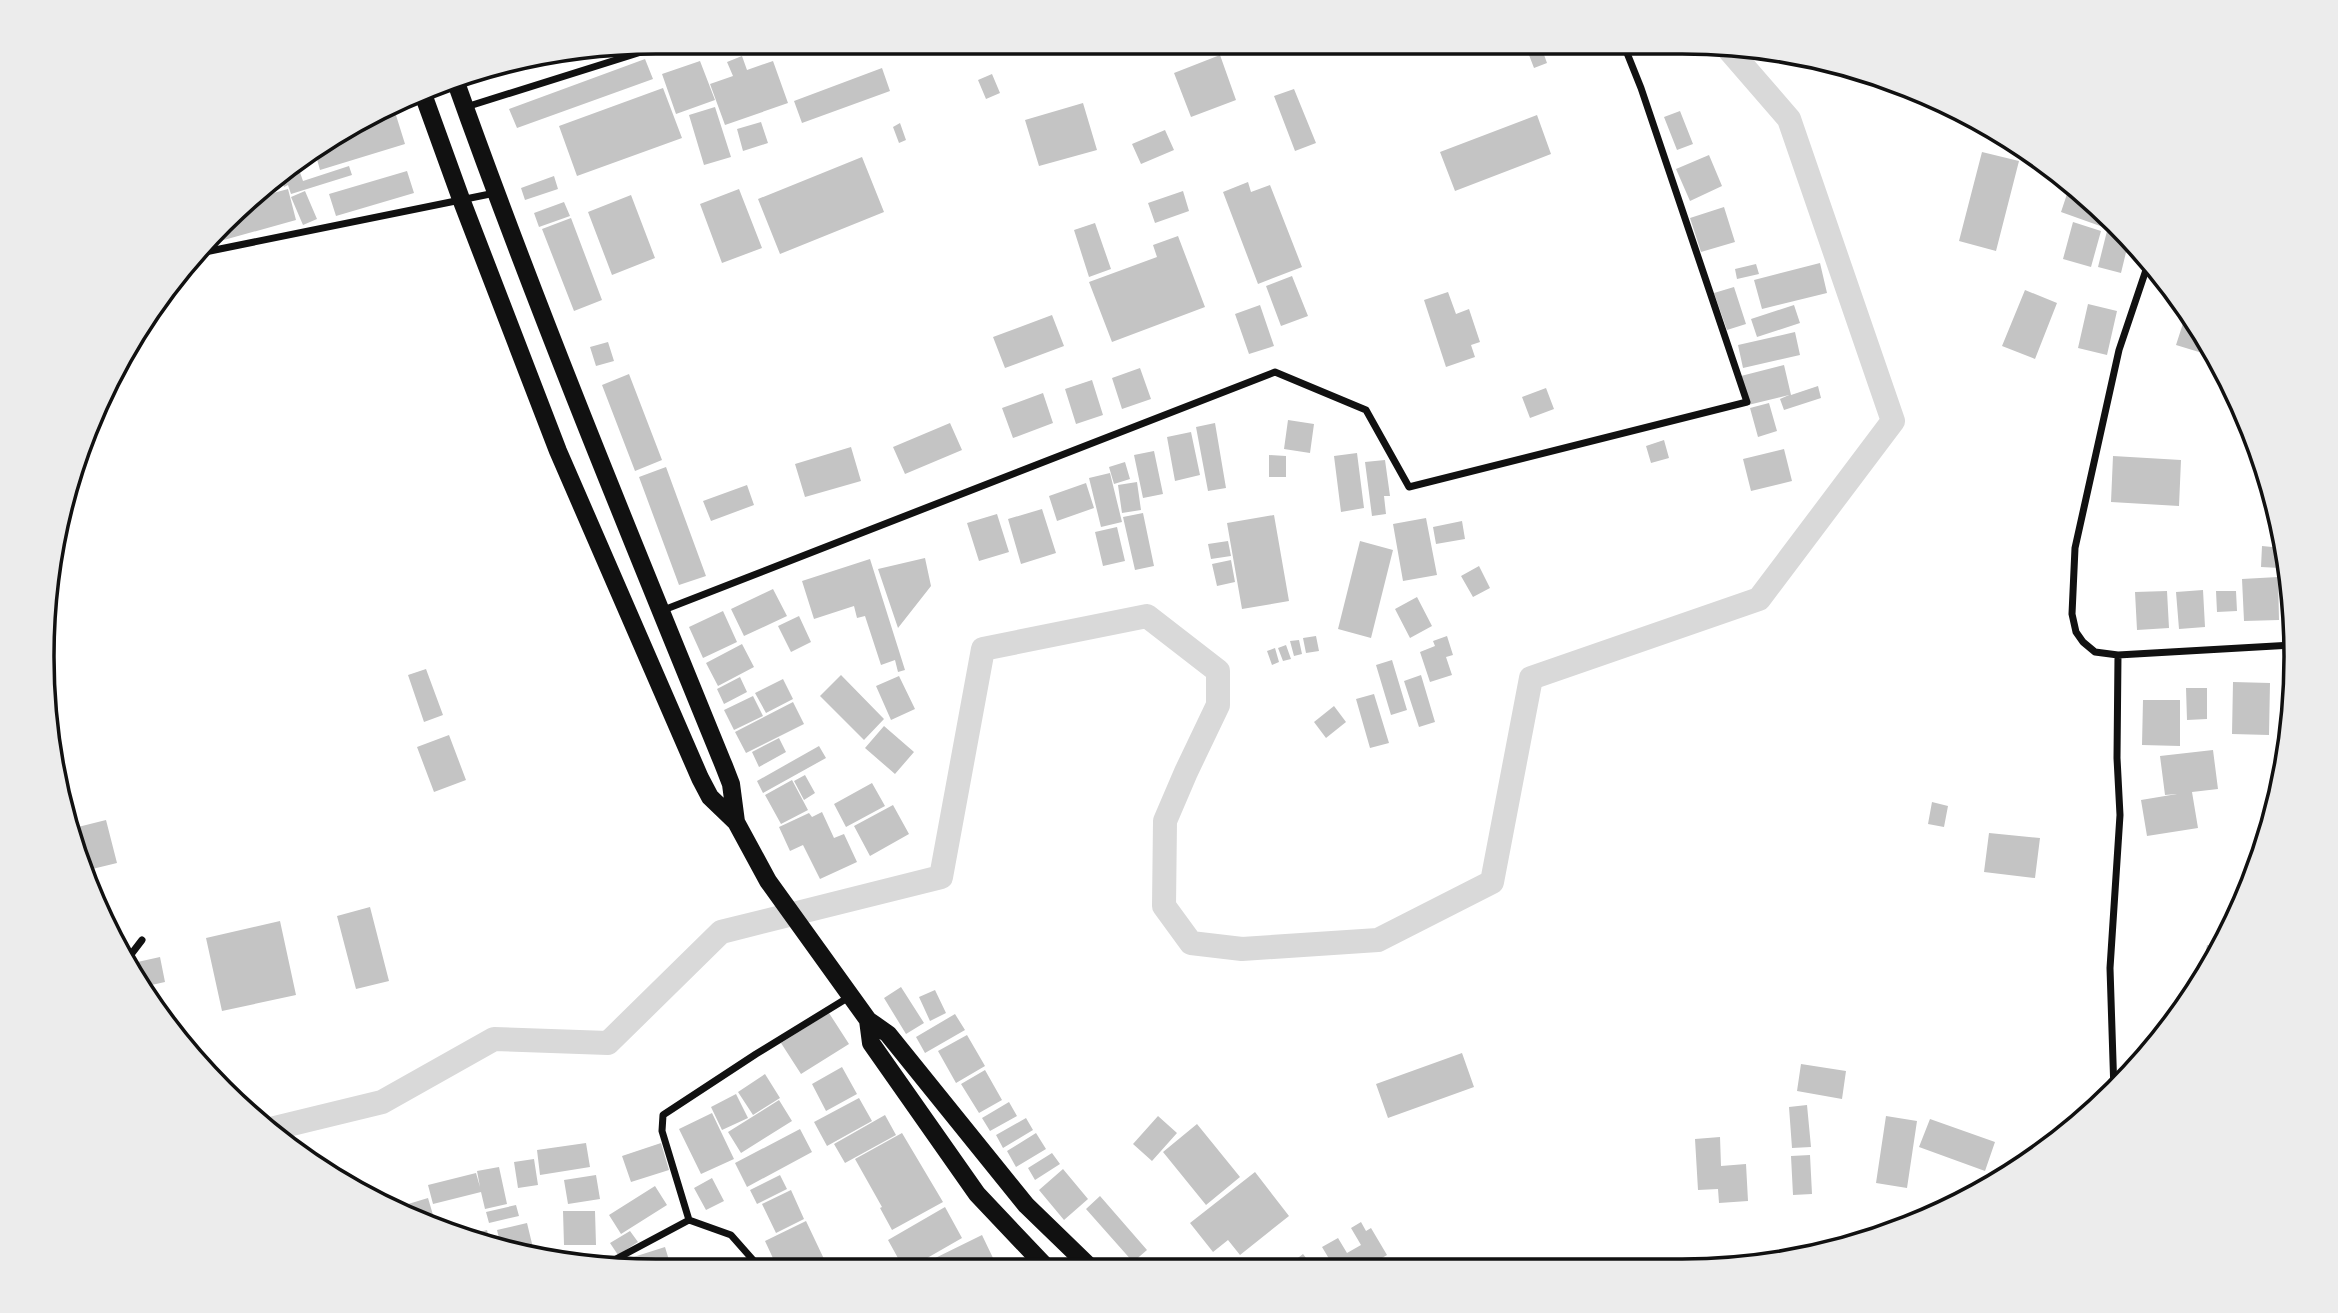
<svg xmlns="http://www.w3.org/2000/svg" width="2338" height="1313" font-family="'Zilla Slab',serif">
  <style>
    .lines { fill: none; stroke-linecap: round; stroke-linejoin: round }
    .canal { stroke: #d9d9d9; stroke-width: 24 }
    .building { fill: #c4c4c4 }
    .minor { stroke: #111; stroke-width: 7 }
    .primary { stroke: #111; stroke-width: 18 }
    .rim { fill: none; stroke: #111; stroke-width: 3.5 }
  </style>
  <rect width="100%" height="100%" fill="#fff"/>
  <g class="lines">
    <path class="canal" d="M275,1128L382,1102L494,1039L608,1043L721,932L941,877L983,649L1147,616L1218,671V705L1186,772L1165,821L1164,906L1191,943L1242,949L1378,940L1492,882L1531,678L1759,599L1893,421L1789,119L1724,44"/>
  </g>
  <path class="building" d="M1593,43H1609L1608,55L1592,53Z
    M1542,49L1547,63L1534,68L1529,55Z
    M1220,55L1236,100L1191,117L1174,73Z
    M742,56L747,70L773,61L788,103L725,125L710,84L733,76L727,62Z
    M645,59L653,79L517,128L509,109Z
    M700,61L715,100L676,114L662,74Z
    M882,68L890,91L802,123L794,101Z
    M992,74L1000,93L986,99L978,80Z
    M663,88L682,138L577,176L559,126Z
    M1294,89L1316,143L1295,151L1274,96Z
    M1083,103L1097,150L1039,166L1025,120Z
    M715,107L731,157L704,165L689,115Z
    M1680,111L1693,144L1677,150L1664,117Z
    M395,112L405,144L320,170L315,152L380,117Z
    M1537,115L1551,154L1455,191L1440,152Z
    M761,122L768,143L743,151L737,129Z
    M900,123L906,140L899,143L893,127Z
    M1165,130L1174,150L1141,164L1132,144Z
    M1982,152L2019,161L1996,251L1959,241Z
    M1709,155L1722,186L1690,201L1676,169Z
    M862,157L884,212L780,254L758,199Z
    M296,161L303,181L349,166L352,175L291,194L288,185L284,187L280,172Z
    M407,171L414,193L336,216L329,194Z
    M276,175L280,187L271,190L269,183Z
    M554,176L558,189L525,200L521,188Z
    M1248,182L1251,192L1270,185L1302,267L1258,284L1223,192Z
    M288,189L296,220L213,243L255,198Z
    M739,189L762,248L722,263L700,204Z
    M305,191L317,219L303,225L291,197Z
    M1183,191L1189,211L1155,223L1148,203Z
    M2068,191L2091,199L2107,216L2103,227L2061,212Z
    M631,195L655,258L612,275L588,212Z
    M564,202L570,216L539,227L534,213Z
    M1724,207L1735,242L1701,252L1690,218Z
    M571,218L602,300L574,311L542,229Z
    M2110,219L2129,240L2121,273L2098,267Z
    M2073,222L2101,231L2091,267L2063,259Z
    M1095,223L1111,269L1089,277L1074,230Z
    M1178,236L1205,307L1112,342L1089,282L1157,257L1153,245Z
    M1820,263L1827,293L1762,309L1754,280Z
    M1756,264L1759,274L1737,279L1735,269Z
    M1292,276L1308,316L1281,326L1266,286Z
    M1734,287L1746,324L1727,330L1714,293Z
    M2025,290L2057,303L2035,359L2002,346Z
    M1448,292L1456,314L1469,309L1480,342L1471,345L1475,357L1446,367L1424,300Z
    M2088,304L2117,311L2107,355L2078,348Z
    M1260,305L1274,346L1249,354L1235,314Z
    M1794,305L1800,323L1757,337L1751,319Z
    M2187,311L2203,338L2199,352L2176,345Z
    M1052,315L1064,346L1005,368L993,337Z
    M1795,332L1800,355L1743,368L1738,345Z
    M608,342L614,361L596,366L590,347Z
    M1784,365L1791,395L1818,386L1821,398L1784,410L1780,399L1789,395L1748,405L1741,376Z
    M1140,368L1151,399L1122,409L1112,378Z
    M629,374L662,460L635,471L602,385Z
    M1092,380L1103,415L1076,424L1065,389Z
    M1546,388L1554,409L1530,418L1522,397Z
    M1043,393L1053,423L1013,438L1002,408Z
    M1769,403L1777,431L1758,437L1750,408Z
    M1288,420L1314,424L1310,453L1284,449Z
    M950,423L962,450L905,474L893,447Z
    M1215,423L1226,488L1208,491L1196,427Z
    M1191,432L1200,475L1175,481L1167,437Z
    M1664,440L1669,458L1651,463L1646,446Z
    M851,447L861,481L805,497L795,464Z
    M1784,449L1792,481L1751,491L1743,459Z
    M1154,451L1163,494L1143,498L1134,455Z
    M1357,453L1364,508L1341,512L1334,456Z
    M1269,455L1286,456V477H1269Z
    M2113,456L2181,460L2179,506L2111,502Z
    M1385,460L1390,496H1384L1386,514L1372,516L1365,462Z
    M1125,462L1130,479L1114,484L1109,467Z
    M666,467L706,576L679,585L639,477Z
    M1110,473L1122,522L1101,527L1089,478Z
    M1137,482L1141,510L1122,513L1118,485Z
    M1086,483L1094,508L1057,521L1049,496Z
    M747,485L754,505L711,521L703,501Z
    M1042,509L1056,553L1021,564L1008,519Z
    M1143,513L1154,566L1135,570L1123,517Z
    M997,514L1009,552L979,561L967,523Z
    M1274,515L1289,601L1242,609L1227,523Z
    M1426,518L1437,575L1403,581L1393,524Z
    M1462,521L1465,539L1436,544L1433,527Z
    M1117,527L1125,561L1103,566L1095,532Z
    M1228,541L1231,556L1211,559L1208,544Z
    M1360,541L1393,550L1371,638L1338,629Z
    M2262,546L2282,548L2280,568L2261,567Z
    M925,558L931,586L898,628L878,569Z
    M870,559L905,670L898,672L895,660L881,665L865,616L857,618L854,606L814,619L802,581Z
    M1231,560L1235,582L1217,586L1212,564Z
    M1479,566L1490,588L1473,597L1461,576Z
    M2278,577L2279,620L2244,621L2242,579Z
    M2287,577H2288L2294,614H2287Z
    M773,589L787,616L744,636L731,609Z
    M2203,590L2205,627L2179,629L2176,592Z
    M2167,591L2169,628L2137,630L2135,592Z
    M2216,591H2236L2237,611L2217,612Z
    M1417,597L1432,626L1410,638L1395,609Z
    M723,611L737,642L703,658L689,627Z
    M799,616L811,642L791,652L778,626Z
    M1316,636L1319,651L1306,653L1303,638Z
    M1447,636L1453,655L1446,657L1452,675L1430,682L1420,652L1435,646L1433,641Z
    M1299,640L1302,654L1294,656L1290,641Z
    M742,644L754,667L718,686L706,663Z
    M1286,645L1291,659L1283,661L1278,648Z
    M1275,648L1279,662L1272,665L1267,651Z
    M1392,660L1407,710L1391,715L1376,665Z
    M426,669L443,715L424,722L408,675Z
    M841,675L884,719L864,740L820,696Z
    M1421,675L1435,722L1419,727L1404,681Z
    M899,676L915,709L891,720L876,686Z
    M740,677L747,692L724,704L717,689Z
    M783,679L793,699L766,713L755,693Z
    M2233,682L2270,683L2269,735L2232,734Z
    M2186,688H2207V719L2187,720Z
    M1374,694L1389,743L1370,748L1356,699Z
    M753,696L763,716L734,730L724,710Z
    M2143,700H2180V746L2142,745Z
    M793,702L804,724L746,753L735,732Z
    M1334,706L1346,722L1326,738L1314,722Z
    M884,726L914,752L895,774L865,748Z
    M449,735L466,780L434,792L417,747Z
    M779,738L786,752L759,767L752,752Z
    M819,746L826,758L763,793L757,781Z
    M2213,750L2218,789L2192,792L2198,828L2147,836L2141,800L2177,794L2165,795L2160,756Z
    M805,775L815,793L804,800L794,781Z
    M792,780L808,810L781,824L765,795Z
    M872,783L885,806L846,827L834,804Z
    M1932,802L1948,806L1944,827L1928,824Z
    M893,805L909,834L870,856L854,826Z
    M822,812L834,838L844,834L857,862L820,879L803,845L790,851L779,827L809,813L812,817Z
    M106,820L117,863L84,871L74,828Z
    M1989,833L2040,838L2035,878L1984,872Z
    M370,907L389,981L356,989L337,916Z
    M280,921L296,995L222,1011L206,938Z
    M2207,945L2221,948L2213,964L2200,982Z
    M160,957L165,982L147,986L133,963Z
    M901,987L924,1023L906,1034L884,998Z
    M935,990L946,1013L930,1021L919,997Z
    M829,1013L849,1044L801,1074L781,1043Z
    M955,1014L965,1030L925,1053L916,1037Z
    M967,1035L985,1066L956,1083L938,1051Z
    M1462,1053L1474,1087L1388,1118L1376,1084Z
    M1801,1064L1846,1071L1842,1099L1797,1091Z
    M842,1067L857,1094L826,1111L812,1084Z
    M985,1070L1002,1100L979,1113L961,1084Z
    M765,1074L780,1098L753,1115L738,1092Z
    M736,1094L748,1118L722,1130L711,1107Z
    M859,1098L872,1121L827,1146L814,1122Z
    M779,1100L792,1121L741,1153L728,1132Z
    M1009,1102L1017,1116L990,1131L982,1118Z
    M1807,1105L1811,1147L1792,1148L1789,1107Z
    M712,1113L734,1159L701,1174L679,1129Z
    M885,1115L896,1135L845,1163L834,1144Z
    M1158,1116L1177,1133L1152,1161L1133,1144Z
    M1886,1116L1917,1121L1907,1188L1876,1183Z
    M1026,1118L1033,1130L1003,1148L996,1135Z
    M1930,1119L1995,1142L1985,1171L1919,1147Z
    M1197,1124L1240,1177L1206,1205L1163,1152Z
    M800,1129L812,1152L747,1187L735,1163Z
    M902,1133L943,1202L892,1230L880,1208L882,1207L855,1159Z
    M1036,1133L1046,1149L1016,1167L1007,1151Z
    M1720,1137L1721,1166L1746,1164L1748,1201L1719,1203L1718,1189L1698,1190L1695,1139Z
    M586,1143L590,1167L540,1175L537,1150Z
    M661,1143L669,1170L631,1182L622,1156Z
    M1052,1153L1060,1164L1035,1180L1028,1168Z
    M1810,1155L1812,1194L1793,1195L1791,1156Z
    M534,1159L538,1185L518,1188L514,1162Z
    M499,1167L507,1204L485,1209L481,1192L433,1204L428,1185L476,1173L480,1187L477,1171Z
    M1063,1169L1088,1199L1064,1220L1039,1190Z
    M1255,1172L1289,1216L1240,1255L1228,1240L1213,1252L1190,1223Z
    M596,1175L600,1199L568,1204L564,1180Z
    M780,1175L787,1189L757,1204L750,1190Z
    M712,1178L724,1201L706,1210L694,1188Z
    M655,1186L667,1205L621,1234L609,1215Z
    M791,1190L804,1219L776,1233L762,1204Z
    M1100,1196L1147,1250L1133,1262L1086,1209Z
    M428,1198L436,1225L395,1208Z
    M516,1205L519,1216L489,1223L486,1212Z
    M945,1207L962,1238L908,1269H904L888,1240Z
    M563,1211H595L596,1245H564Z
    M806,1221L824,1259L802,1269H778L765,1241Z
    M1361,1222L1366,1231L1371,1228L1387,1255L1367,1267H1334L1322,1247L1338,1238L1347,1253L1361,1245L1351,1228Z
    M527,1223L535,1256L502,1251L497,1230Z
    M487,1230L492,1248L463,1236Z
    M630,1231L638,1242L618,1255L610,1243Z
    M982,1235L993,1258L972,1268L920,1269L919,1266Z
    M665,1247L672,1270H624L621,1261Z
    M1303,1254L1313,1267H1286Z"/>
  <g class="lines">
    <path class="minor" d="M466,107L673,42
      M205,252L495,193
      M661,611L1275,372L1366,410L1409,487L1747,402L1641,88L1623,43
      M2118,655L2095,652L2083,642L2076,632L2072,614L2075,548L2119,350L2149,261
      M129,957L142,940
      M2114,1092L2110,968L2120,815L2117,758L2118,655L2294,645
      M689,1220L731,1235L761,1269
      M601,1267L689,1220L662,1131L663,1115L756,1054L849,997"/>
    <path class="primary" d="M454,77C537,310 631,538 724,766L731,784L736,822
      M423,94L461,199L558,451L700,778L710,797L736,822L768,881L868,1020L888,1034L1026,1205L1091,1268
      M868,1020L871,1043L977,1194L1047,1268"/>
  </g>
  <path d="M0 0H2338V1313H0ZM656 54H1682A602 602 0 0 1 2284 656V657A602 602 0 0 1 1682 1259H656A602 602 0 0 1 54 657V656A602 602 0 0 1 656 54Z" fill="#ececec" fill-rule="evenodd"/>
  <path class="rim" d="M656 54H1682A602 602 0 0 1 2284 656V657A602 602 0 0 1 1682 1259H656A602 602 0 0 1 54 657V656A602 602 0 0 1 656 54Z"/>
</svg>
